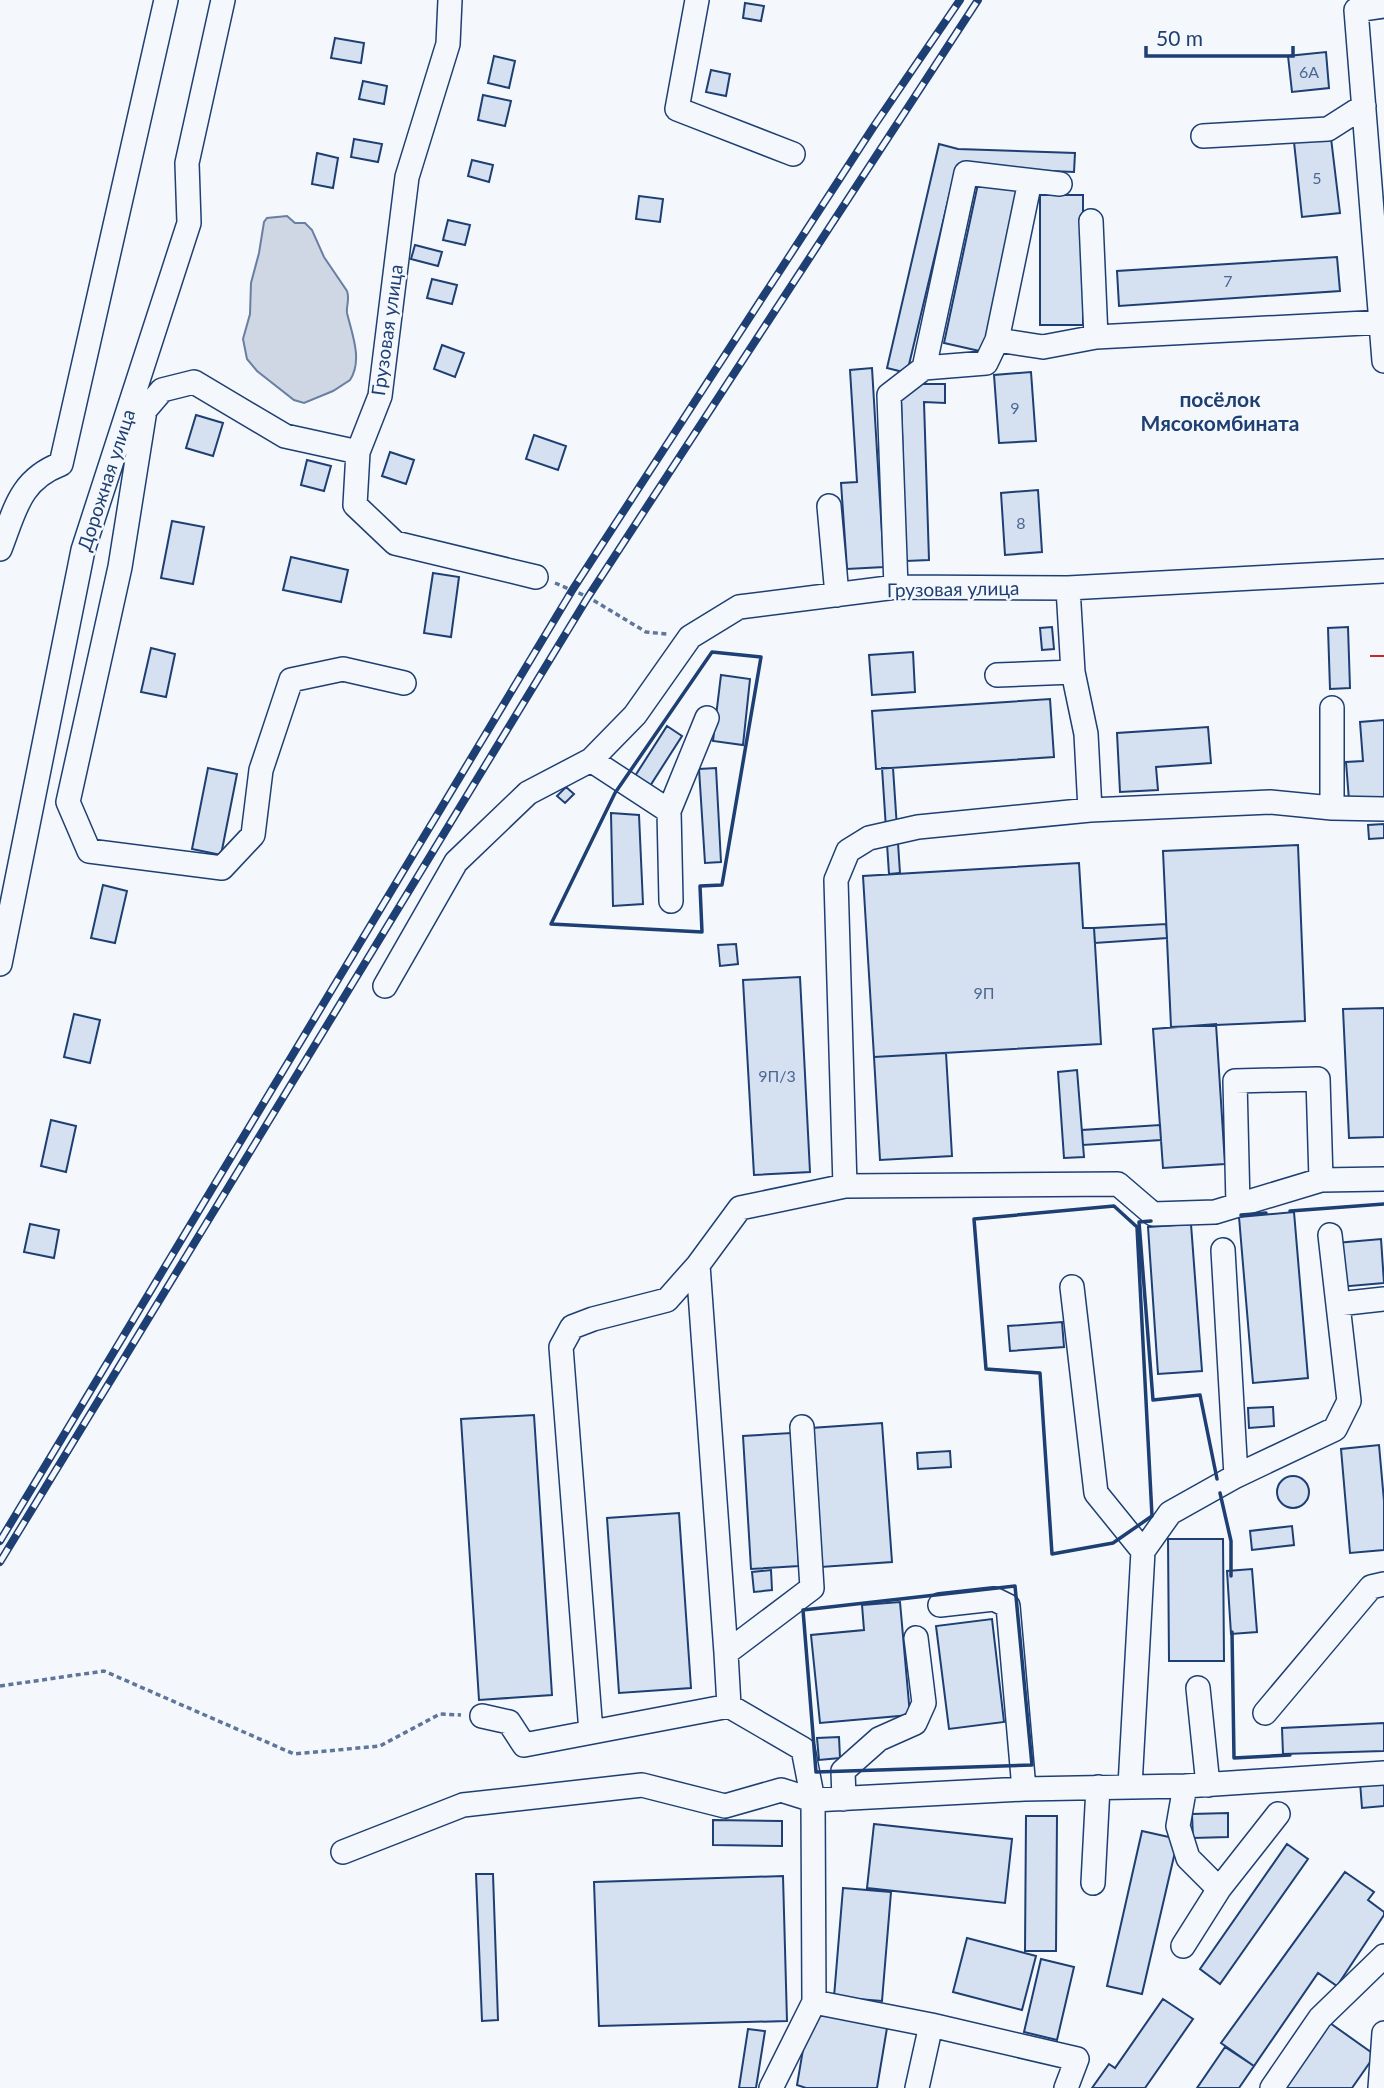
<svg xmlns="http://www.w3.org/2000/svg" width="1384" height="2088" font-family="Lato,sans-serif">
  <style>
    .water { fill: #cfd7e4; stroke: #687fa3; stroke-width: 2 }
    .building { fill: #d5e0f0; stroke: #1d3f73; stroke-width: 2 }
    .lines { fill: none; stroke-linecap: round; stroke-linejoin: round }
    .minor-casing { stroke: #1d3f73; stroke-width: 26 }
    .path { stroke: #5e769c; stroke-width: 3.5; stroke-dasharray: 5 3.5; stroke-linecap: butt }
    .minor { stroke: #f4f7fb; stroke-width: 23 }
    .rail-casing { stroke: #1d3f73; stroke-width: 8 }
    .rail { stroke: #f4f7fb; stroke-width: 5; stroke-dasharray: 16; stroke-linecap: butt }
    .wall { stroke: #1d3f73; stroke-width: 3.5 }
    .power { stroke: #c62828; stroke-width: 2; stroke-dasharray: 24 5 3.5 5; stroke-linecap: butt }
    .labels { text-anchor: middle; stroke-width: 5; stroke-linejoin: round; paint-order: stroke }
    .number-label { font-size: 16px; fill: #4b6792 }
    .street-label { font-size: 19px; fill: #1d3f73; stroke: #f4f7fb }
    .neighbourhood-label { font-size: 21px; font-weight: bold; fill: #1d3f73; stroke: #f4f7fb }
  </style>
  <rect width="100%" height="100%" fill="#f4f7fb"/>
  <path class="water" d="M287,216L295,223H305L312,230L324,257L347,291C350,299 346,306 347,313C352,334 363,360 350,380L333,391L304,403L294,400L257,371L247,359L243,339L250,314L251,283L259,253L264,222L267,218Z"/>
  <path class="building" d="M745,3L764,6L761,21L743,18Z
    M335,38L364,43L361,63L331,58Z
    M1326,52L1329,88L1292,92L1288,56Z
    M494,56L515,61L509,88L488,83Z
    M711,70L730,74L726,96L706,92Z
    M363,81L387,86L384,104L359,99Z
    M483,95L511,101L505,126L478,120Z
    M1331,138L1340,213L1302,217L1294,142Z
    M354,139L382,144L378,162L351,157Z
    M939,144L958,149L1075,153L1074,172L956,167L907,373L887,368Z
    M317,153L338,158L333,188L312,184Z
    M472,160L493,165L489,182L468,176Z
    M979,179L1019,187L984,352L944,343Z
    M1040,195H1083V325H1040Z
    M639,196L663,199L660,222L636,219Z
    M448,220L470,225L465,245L443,240Z
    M415,245L442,252L438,266L411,259Z
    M1337,257L1340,291L1119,306L1117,271Z
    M432,279L457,285L452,304L427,298Z
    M442,345L464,353L455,377L434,369Z
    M872,368L884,567L847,569L841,483L857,482L850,370Z
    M1031,372L1036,441L999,443L994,375Z
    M917,384H945V403L924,402L929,560L906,561L901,399Z
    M196,415L223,423L213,456L186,448Z
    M534,435L566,446L558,470L526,459Z
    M390,452L414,460L406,484L382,476Z
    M307,460L331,466L324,491L301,485Z
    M1038,490L1042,552L1005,555L1001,493Z
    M172,521L204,527L193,584L161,578Z
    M291,557L348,570L341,602L283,590Z
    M433,573L459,577L451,637L424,633Z
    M1052,627L1054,649L1042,650L1040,628Z
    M1348,627L1350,688L1330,689L1328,628Z
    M151,648L175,654L166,697L141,692Z
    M913,652L915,692L872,695L869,655Z
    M721,675L750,679L743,745L713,741Z
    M1050,699L1054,757L876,769L872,711Z
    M1384,720V797L1349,800L1346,762L1363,761L1360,722Z
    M667,726L682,736L650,786L635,776Z
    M1208,727L1211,763L1156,767L1158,790L1120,792L1117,733Z
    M208,768L237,774L221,855L192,849Z
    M716,768L721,862L705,863L699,769Z
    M882,768H893L900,873L889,874Z
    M566,787L574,794L565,803L557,796Z
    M611,813L639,815L643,904L613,906Z
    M1384,824V838L1369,839L1368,825Z
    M1298,845L1305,1021L1171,1027L1163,851Z
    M1079,863L1083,928H1094L1101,1044L874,1057L863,876Z
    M103,885L127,891L115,943L91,938Z
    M1166,924L1167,938L1095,943L1094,928Z
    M736,944L738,964L720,966L718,945Z
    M800,977L810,1172L754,1175L743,980Z
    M1384,1008V1137L1349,1138L1343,1009Z
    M74,1014L100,1020L90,1063L64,1057Z
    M1216,1024L1225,1164L1163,1168L1153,1029Z
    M946,1053L952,1156L880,1160L874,1057Z
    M1077,1070L1084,1157L1064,1158L1058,1072Z
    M51,1120L76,1126L66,1172L41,1166Z
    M1160,1125L1161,1140L1083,1145L1082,1130Z
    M1294,1212L1308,1378L1253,1383L1239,1217Z
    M30,1224L59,1230L54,1258L24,1252Z
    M1191,1224L1202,1371L1158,1374L1148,1227Z
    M1381,1239L1384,1283L1339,1287L1336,1243Z
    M1062,1322L1064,1347L1010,1351L1008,1326Z
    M1273,1407L1274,1426L1249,1428L1248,1408Z
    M534,1415L552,1695L479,1700L461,1419Z
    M882,1423L892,1562L821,1567L811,1428Z
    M791,1433L799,1566L751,1569L743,1436Z
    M1379,1445L1384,1501V1550L1350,1553L1341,1449Z
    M950,1451L951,1467L918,1469L917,1453Z
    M1277 1492a16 16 0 1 1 32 0a16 16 0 1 1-32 0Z
    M679,1513L691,1688L619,1693L607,1518Z
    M1292,1526L1294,1545L1252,1550L1250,1531Z
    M1168,1539H1223L1224,1661H1169Z
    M1252,1569L1257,1632L1231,1634L1227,1571Z
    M771,1570L772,1590L754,1592L752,1572Z
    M900,1602L910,1715L820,1723L811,1635L864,1630L862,1605Z
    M992,1619L1004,1722L949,1729L936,1626Z
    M1384,1723V1751L1283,1754L1282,1728Z
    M839,1737L840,1758L819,1760L817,1738Z
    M1384,1780V1806L1362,1808L1360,1782Z
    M1228,1813V1837L1193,1838L1192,1814Z
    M1026,1816H1057L1056,1951H1025Z
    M713,1820L782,1821V1846L713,1845Z
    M874,1824L1012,1839L1005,1903L867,1888Z
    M1142,1831L1178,1839L1142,1994L1107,1986Z
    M1287,1844L1308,1859L1220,1984L1200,1969Z
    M1345,1872L1374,1892L1368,1900L1384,1912V1915L1337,1986L1318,1973L1254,2066L1221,2043Z
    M476,1874H493L498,2020L482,2021Z
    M783,1876L787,2021L599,2026L594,1882Z
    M843,1888L891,1892L882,2001L834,1997Z
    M967,1938L1036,1956L1022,2010L953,1992Z
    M1041,1959L1074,1967L1057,2040L1024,2032Z
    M1163,1999L1193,2019L1145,2088H1092L1109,2064L1115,2068Z
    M810,2008L888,2022L877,2088H806L797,2085Z
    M1330,2023L1375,2055L1352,2088H1284Z
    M748,2029L765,2031L756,2088H739Z
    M1225,2047L1254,2066L1239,2088H1197Z"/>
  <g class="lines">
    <defs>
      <path id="minor" d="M450,0L448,44L407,177L380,396L358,452L355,505L395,543L536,577
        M697,0L677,109L793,154
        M1384,6L1356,10L1384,361
        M1203,136L1328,129L1364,106
        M1030,181L997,340L1043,347L1096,337L1384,322
        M1091,221L1096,337
        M924,368L986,363L997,340
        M358,452L285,436L194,382L162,390L145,410L120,567L68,802L89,851L222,868L253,835L261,770L291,680L343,669L404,683
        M829,506L837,595
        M0,549C15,511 19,480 61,464L166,0
        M896,587L889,395L924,368L966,173L1060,184
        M1068,588L1073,672
        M997,675L1073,672L1086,734L1090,810
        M1332,708V808
        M591,760L669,811
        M1384,809L1332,808L1270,802L1090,810L918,827L869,838L848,851L836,880L845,1186L1118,1184L1153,1214L1215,1212L1321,1180L1384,1179
        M671,901L669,811L707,718
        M0,964L83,550L189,223L187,163L223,0
        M385,986L456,862L528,793L591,760L635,715L690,637L739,607L896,587L1068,588L1384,571
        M1238,1205L1235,1081L1318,1079L1321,1180
        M1223,1250L1236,1476
        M698,1265L726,1653
        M1072,1287L1096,1493L1143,1551
        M1338,1304L1384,1299
        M940,1605L994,1599L1008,1606L1024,1789
        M1198,1688L1208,1785
        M1265,1713L1371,1587L1384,1584
        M482,1716L509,1722L524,1745L729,1706L726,1653L812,1588L802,1427
        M591,1732L561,1347L572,1327L593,1319L667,1300L698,1265L740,1208L845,1186
        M1130,1786L1143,1551L1170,1513L1236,1476L1335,1429L1349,1401L1330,1235
        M1185,1786L1178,1826L1188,1858L1219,1889
        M844,1799L843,1771L879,1739L915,1723L924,1703L916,1638
        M343,1852L463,1805L642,1785L725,1806L781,1790L813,1800L803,1749L729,1706
        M1093,1883L1098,1787
        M1183,1946L1219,1889L1278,1814
        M814,2002L931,2025L917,2088
        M931,2025L1077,2059L1066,2088
        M771,2088L814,2002L813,1800L1024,1789L1185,1786L1384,1773
        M1272,2088L1320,2018L1384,1956
        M1380,2088L1384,2033"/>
    </defs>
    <use href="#minor" class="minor-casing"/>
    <path class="path" d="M555,583L588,597L646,632L667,634
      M0,1686L104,1671L294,1754L380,1746L440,1714L461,1715"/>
    <use href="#minor" class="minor"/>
    <defs>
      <path id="rail" d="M0,1541L573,589L874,126L960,0
        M0,1562L588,597L978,0"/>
    </defs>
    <use href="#rail" class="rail-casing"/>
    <use href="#rail" class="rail"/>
    <path class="wall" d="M712,652L761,657L722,885L700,886L702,932L551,924L615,793Z
      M1114,1206L1137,1227L1152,1516L1113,1543L1052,1554L1040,1373L986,1369L974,1219Z
      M1290,1211L1384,1204
      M1241,1215L1266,1213
      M1151,1221L1139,1222L1153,1400L1200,1395L1217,1479
      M1220,1493L1231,1541V1576
      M1015,1586L1032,1765L816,1772L803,1610Z
      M1232,1632L1234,1758L1290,1755"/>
    <path class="power" d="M1370,656H1384"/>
  </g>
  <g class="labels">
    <g class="number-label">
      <text x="1309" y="78">6А</text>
      <text x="1317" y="184">5</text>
      <text x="1228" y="287">7</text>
      <text x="1015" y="414">9</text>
      <text x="1021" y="529">8</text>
      <text x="984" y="999">9П</text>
      <text x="777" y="1082">9П/3</text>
    </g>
    <g class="street-label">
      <text transform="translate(387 330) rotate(-82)" y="7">Грузовая улица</text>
      <text transform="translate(106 480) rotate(-72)" y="7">Дорожная улица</text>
      <text transform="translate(953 589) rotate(-1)" y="7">Грузовая улица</text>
    </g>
    <g class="neighbourhood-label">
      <text x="1220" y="407">посёлок<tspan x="1220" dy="24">Мясокомбината</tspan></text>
    </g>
  </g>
  <path d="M1146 46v10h147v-10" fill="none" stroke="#1d3f73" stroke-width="3.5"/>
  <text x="1156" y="46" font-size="21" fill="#1d3f73" stroke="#f4f7fb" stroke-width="5" paint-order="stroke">50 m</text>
</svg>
